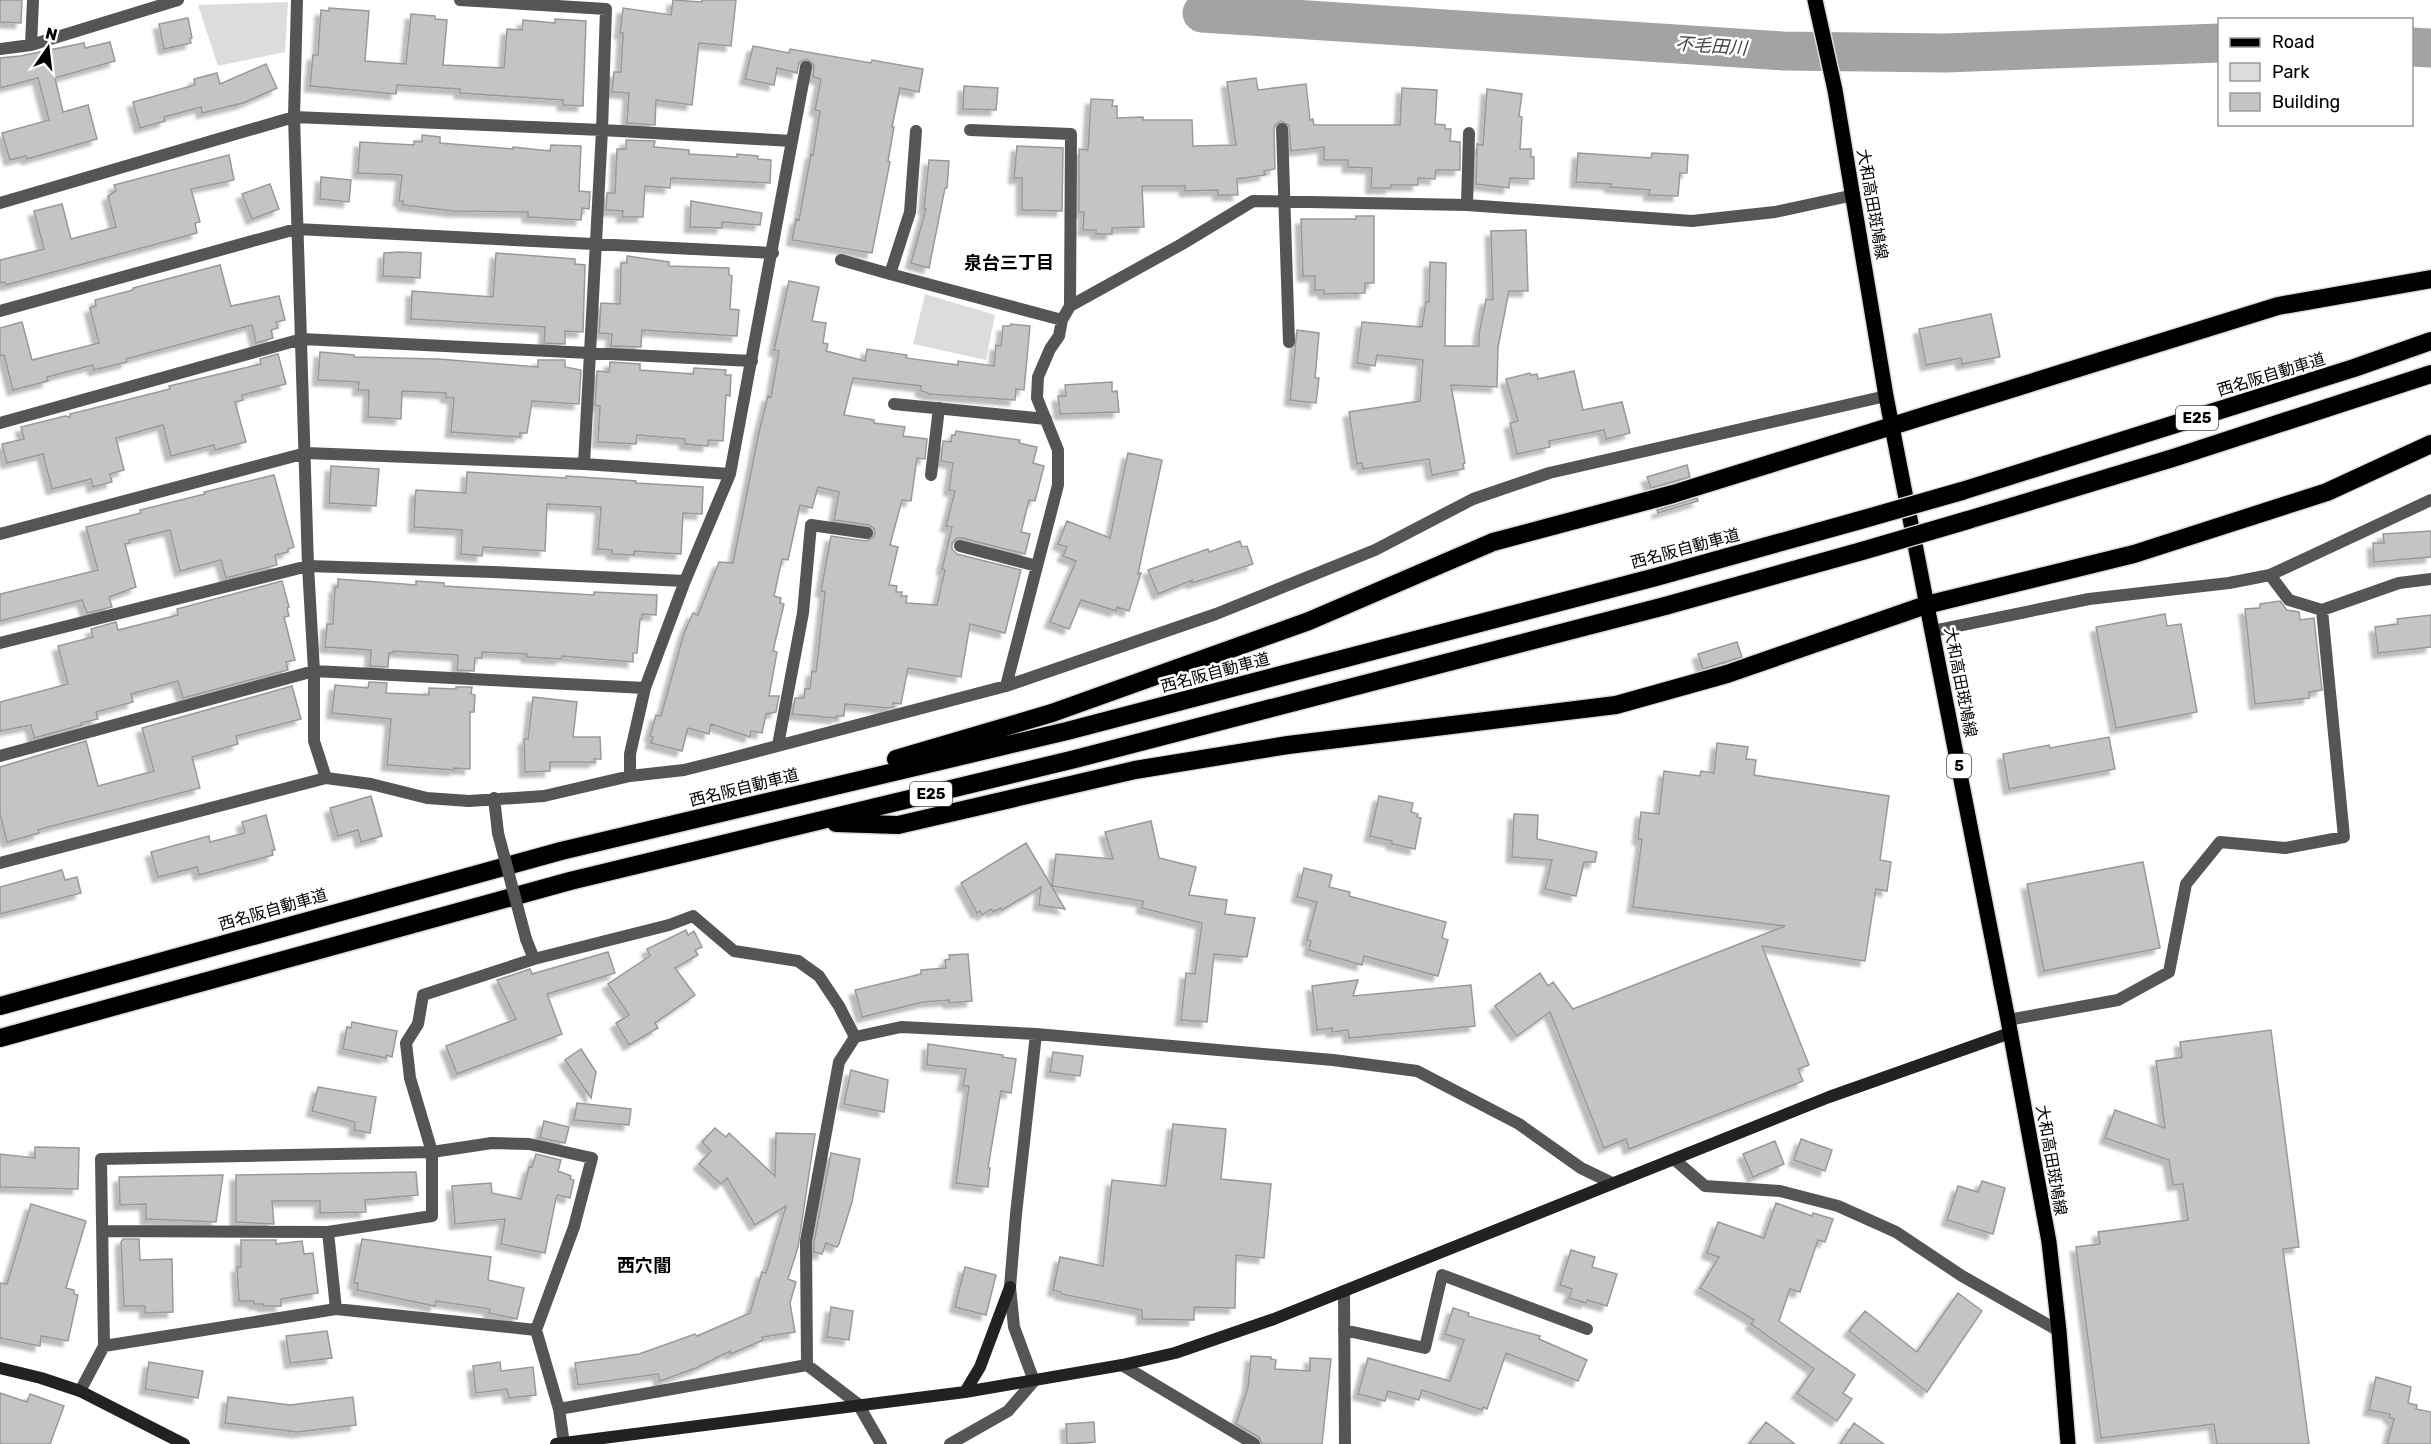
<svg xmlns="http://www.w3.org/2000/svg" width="2431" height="1444" font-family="Rubik,'Noto Sans JP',sans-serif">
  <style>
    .green { fill: #dcdcdc }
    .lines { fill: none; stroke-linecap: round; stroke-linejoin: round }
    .river { stroke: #a3a3a3; stroke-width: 39 }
    .building { fill: #c4c4c4; stroke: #999; stroke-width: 1.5; filter: url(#shadow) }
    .primary-casing { stroke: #dbdbdb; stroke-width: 18 }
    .highway-casing { stroke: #dbdbdb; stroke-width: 21 }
    .street { stroke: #555; stroke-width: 12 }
    .secondary { stroke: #222; stroke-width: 12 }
    .primary { stroke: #000; stroke-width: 15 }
    .highway { stroke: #000; stroke-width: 18 }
    .highway-bridge-casing { stroke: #dbdbdb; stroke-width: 21; stroke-linecap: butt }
    .street-bridge { stroke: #555; stroke-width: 12 }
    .highway-bridge { stroke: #000; stroke-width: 18 }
    .labels { text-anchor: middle; stroke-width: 5; stroke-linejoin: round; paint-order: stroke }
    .shield { fill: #fff; stroke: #4c4c4c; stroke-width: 1.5 }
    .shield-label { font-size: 15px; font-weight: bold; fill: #000 }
    .street-label { font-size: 16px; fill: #000; stroke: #fff }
    .water-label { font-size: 18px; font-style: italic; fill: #444; stroke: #fff }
    .neighbourhood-label { font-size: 18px; font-weight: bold; fill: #000; stroke: #fff }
  </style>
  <defs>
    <filter id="shadow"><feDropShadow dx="-5.5" dy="5.5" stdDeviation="1.5" flood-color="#0004"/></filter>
  </defs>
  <rect width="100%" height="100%" fill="#fff"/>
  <path class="green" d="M288,2L285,52L218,66L198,5Z
    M925,294L995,315L986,360L913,344Z"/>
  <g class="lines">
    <path class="river" d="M1202,13L1783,51L1945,53L2220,43
      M2412,47L2431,48"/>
  </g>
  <path class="building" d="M0,0H22L21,23L0,22Z
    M673,0L702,2V0H736L731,46L699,43L692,105L656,100L655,125L627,123L629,93L612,92L614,72H621L623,33H620L623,8L671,15Z
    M329,8L369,11L365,61L406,64L411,14L435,16V19L447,20L443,65L504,68L507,29L522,30L523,20L555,23V19L586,21L583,106L563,105V100L460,93V89L397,85L396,94L310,86L313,55H318L321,10L329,11Z
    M188,18L192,38L190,39L191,43L164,49L159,24Z
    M110,42L115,61L55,78L63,112L88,105L97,139L27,159L26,156L10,160L2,133L49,120L38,78L0,88V58L20,56L84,43L85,48Z
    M753,46L789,53L790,49L871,63L872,60L923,69L919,92L900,88L892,127H894L888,161L890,162L872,253L792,240L796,219L799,220L811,154L813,155L820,111L815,110L821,79L813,77L814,65L807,59L799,62L797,73L777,68L774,85L745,79Z
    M266,64L277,88L243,103L202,113L201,107L164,117L165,121L140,128L133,102L195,85L194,79L217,73L220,84Z
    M1256,78L1258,90L1306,84L1310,120L1313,119L1314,125H1400L1402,88L1437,90L1435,124L1445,125V129H1451L1450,141L1460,142V170H1436L1435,179L1418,178V185H1391V188H1371L1372,168L1348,167V160H1324V147L1291,151L1289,125L1281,121L1275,125L1274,129L1275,169L1264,171L1265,175L1237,179L1238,195H1218V190L1185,191V186H1142L1144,227L1112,228V234H1096V230H1083L1084,212H1079V149L1088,150L1091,99L1113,100L1112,106H1117V118L1143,117V120H1192L1193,146L1236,145L1227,82Z
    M964,86L998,88L996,110L963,109Z
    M1487,89L1522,94L1519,116L1522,117L1520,149H1531V157H1534V179L1510,178L1509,188L1476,184L1477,144L1483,145Z
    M422,135L440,137V143L513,149V147L550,151L551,145L581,146L579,191L590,192L589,209L582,208L581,220L528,217V212L454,211L403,205V201H399L402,175L358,173L360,142L414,145V141L422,142Z
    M626,140L655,141L654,147L689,150V154L737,157V154L758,156V159L771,160L770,183L671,178L670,188L645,186L643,217H622L623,211L606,210L607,193H615L617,149H626Z
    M1017,146L1063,148L1062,211L1022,210V178H1014Z
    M1578,153L1651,158L1652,153L1688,155L1687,173H1680L1678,196L1649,195L1650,190L1610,187L1611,184L1576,182Z
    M229,155L234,180L191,189L200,222L195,223L197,233L6,285L5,282L0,283V260L44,249L34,211L62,204L71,239L116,227L108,196L116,191L114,185Z
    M929,160L949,161L947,188H945L929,268L911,263L926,209H924Z
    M321,177L351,180L349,202L320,199Z
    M270,184L279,209L252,219L242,194Z
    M691,201L762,213L760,225L722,222V228L690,227Z
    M1356,216H1374V283H1365V293L1324,294V290H1315V276H1303L1301,219H1356Z
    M1526,230L1528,291H1509L1498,347L1497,387L1451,385L1465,463L1463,464L1464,469L1432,475L1429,459L1363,469L1362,463L1357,464L1349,412L1420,401L1423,360L1377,355L1375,366L1357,363L1362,322L1422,327L1426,302H1429L1430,262L1446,263L1445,346H1479V334L1486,299L1493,300L1491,231Z
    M400,252L421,253L420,278L383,276L384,253Z
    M496,253L575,259V264L585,265L583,332L565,331V344L544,343L545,327L411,319L412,291L493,297Z
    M627,256L669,262V266L729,268V275L732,276L730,309L739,310L737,336L642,330L641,347L611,346L612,334L599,333L601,303L620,304L621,263H627Z
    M220,265L231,306L279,296L285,320L276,322L278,328L271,330L273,338L256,343L252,325L126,359L127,362L94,370L93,365L47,377L48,381L13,390L4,355L0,356V328L22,322L32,360L99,343L90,308L96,306L95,300L133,290V288Z
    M789,281L819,287L812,321L826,323L823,343L828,344L826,351L865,361L867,349L907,355L906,358L958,365V361L994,366L996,345L1001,346L1003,326H1010L1011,324L1030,326L1024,390L1016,389L1015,400L928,394V393L921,391V386L853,378L844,415L874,420V423L905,427L903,436L927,439L925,459L917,458L911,501L902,500L890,545L898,547L889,585L897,586L896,592H902L901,596H907L906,603L937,605L945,570L942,569L952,527L946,526L955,491L949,490L953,463L941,461L943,441L951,442L952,435H955L956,431L1020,440L1019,443L1037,447L1033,463L1044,466L1035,501L1029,500L1021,532L1030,534L1025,554L962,538H957L952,543V549L957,554L1021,570L1005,633L970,624L961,677L908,668L901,704L893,703V707L889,708L845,704L844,716H836V718L792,714L795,698H804L805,689H810L812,671L816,672L825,592L821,591L831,536L866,541L873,538L875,534L874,529L869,525L834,520L839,492L818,487L812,508L800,505L788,560L782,559L774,596L781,598L780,603L784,604L773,651L777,652L769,696H779L776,712L766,714L762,733L751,731L750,737L711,724L709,734L688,728L682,751L651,743L653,737L650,736L656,715L661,716L684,633L693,613L698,615L719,562L733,563L759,432L768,396L771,397L779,351L774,350Z
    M1991,314L2000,357L1962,364L1961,358L1926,365L1919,329Z
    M1297,330L1319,333L1315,378H1319L1316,403L1290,400Z
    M320,352L354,355V357L438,359L538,367V360H565V367L581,370L579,404L532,401L527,433H520V437L451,432L454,398L446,397V393L402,391L401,419L368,417L369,390H358L359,382L318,380Z
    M278,354L286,384L242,395L243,400L235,402L246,442L215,450L214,445L171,456L163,425L116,438L124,470L110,474L112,482L93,487L91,479L52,489L43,454L7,463L2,444L24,439L21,427L65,416L70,417V414L170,389L169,386L261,364L260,359Z
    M610,362L640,364V370L693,374L694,368L726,370L725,375H731L730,396L726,395L723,441L708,440V446L685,444V439L637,435L636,444L598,442L600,406L595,405L597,371L609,372Z
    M1574,371L1583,410L1622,402L1630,433L1606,439L1604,430L1549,441L1550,447L1517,454L1510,423L1518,421L1506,379L1530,373L1531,375L1537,374L1538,379Z
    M1112,382V392L1117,391L1119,412L1060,414L1058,396H1066L1065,385Z
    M1128,453L1162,460L1138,574L1141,573L1129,611L1117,607L1116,611L1081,600L1069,629L1050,622L1076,561L1063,556L1067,547L1058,544L1067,521L1110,538Z
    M1687,465L1690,477L1651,488L1647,477Z
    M331,466L379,469L376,506L329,503Z
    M467,472L566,478V476L611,479L636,481V483L703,487L702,514L683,513L681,554L634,551V555L612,554V550L598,549L601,507L547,504L545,551L483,547L482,556L461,554L462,530L414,527L415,498L416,490L466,493Z
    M274,475L294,547L288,549V552L275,555L277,565L226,578L221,560L180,571L170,530L129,540L130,543L125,544L136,587L109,597L112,607L87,613L82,600L0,621V594L98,570L86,527L141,513L140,510L205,494L204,492Z
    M1697,498L1698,501L1658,513L1657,510Z
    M2431,531V557L2374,562L2373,543H2384L2383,534Z
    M1240,541L1242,547L1247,546L1253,564L1192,583V580L1158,594L1148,570L1208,549L1209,552Z
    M338,579L416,585V581L444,583V586L594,595V592L657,595L656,615L642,614V619H640L637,653H633V662L562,656L561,659L527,657V654L482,652V658H475L474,671L457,670L458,655L393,651V653H389L388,667L370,666L371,650L325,647L327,624H333L335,587H338Z
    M282,581L289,607L287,608L289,616L284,617L295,660L286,662L288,670L183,698L178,681L131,694L133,702L96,712L98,719L81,723L82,725L34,738L31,725L0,731V702L68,684L58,646L93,637L91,629L116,622L118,630L178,615L177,609Z
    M2280,601L2287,610L2299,612L2300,620L2314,618L2322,690L2309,692V698L2255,704L2245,609L2260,608V604Z
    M2165,614L2167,626L2181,624L2197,712L2116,728L2096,627Z
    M2431,615V647L2378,653L2375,627L2398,624L2397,619Z
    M1737,642L1742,657L1703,669L1698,654Z
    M369,682L387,683L386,693L429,695V688L456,689V687H472L471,694L475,695L474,712H470V769L454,768V770L387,765L391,719L332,713L335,685L368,688Z
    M292,686L301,719L236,736L238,744L192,757L200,788L48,827L38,830L39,833L7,842L0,814V767L86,741L98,786L154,771L142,728Z
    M533,697L577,702L573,737H600L601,759H594L595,762H550V771L525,772L524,739H528Z
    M2109,737L2115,769L2009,789L2003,754L2049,745L2050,748Z
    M1717,743L1748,747L1746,759L1756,760L1754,775L1889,796L1880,860L1891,862L1887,891L1876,889L1865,961L1762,946L1809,1065L1798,1069L1803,1081L1629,1149L1626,1139L1604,1148L1550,1012L1517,1036L1495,1006L1540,973L1548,986L1553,982L1573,1009L1785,926L1633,907L1642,839H1638L1641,812L1659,814L1664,771L1700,776L1701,771L1714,773Z
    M371,796L382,836L361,842L358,830L338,836L330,808Z
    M1379,796L1413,803L1411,812L1418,814L1417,817L1421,818L1415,849L1392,844V841L1370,836Z
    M1514,814L1538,815L1537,839L1597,852L1595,862H1584L1576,896L1545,889L1552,860L1512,857Z
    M266,815L275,850H272L273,855L199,875L197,867L158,877L151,852L209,836L210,842L245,833L242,822Z
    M1151,821L1159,858L1196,867L1189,895L1227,900L1225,914L1255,918L1247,957L1214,954L1207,1022L1181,1020L1186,973L1195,974L1202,923L1142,908L1143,901L1052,886L1056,854L1113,859L1105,832Z
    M1026,843L1065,909L1039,905L1041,887L1002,910L1001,908L993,912L991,909L982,915L980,911L977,913L961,883Z
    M2143,862L2160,948L2044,971L2027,884Z
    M1304,868L1332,875L1329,887L1350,892L1349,896L1446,922L1442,938L1448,940L1438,976L1364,956L1362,965L1309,950L1311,941L1307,940L1317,902L1297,897Z
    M62,870L65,880L77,877L81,893L0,914V887Z
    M686,930L688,935L694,931L702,947L695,950L698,955L675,968L695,995L655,1023L658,1028L629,1045L616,1023L629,1015L608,984L650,956L647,949Z
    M608,952L615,973L547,994L562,1034L457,1074L446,1046L516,1019L497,980L530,969L532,974Z
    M968,954L972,1001L949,1003V1000L923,1002L862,1017L855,990L921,974V970L946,968L945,960L950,959L949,955Z
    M1358,980L1353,996L1471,985L1475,1026L1349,1038L1348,1030L1332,1032V1028L1317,1030L1312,986Z
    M352,1022L397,1031L392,1057L386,1055V1058L343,1049L347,1027L351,1028Z
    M2271,1030L2299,1247L2283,1249L2309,1444H2217L2214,1424L2101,1438L2076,1247L2100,1244L2098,1232L2188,1220L2183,1184L2173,1185L2169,1160L2105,1138L2115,1110L2165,1128L2156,1061L2182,1057L2180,1042Z
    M928,1044L1003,1055L1002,1057L1016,1059L1011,1093L1001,1091L988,1168H990L988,1187L956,1183L969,1086H963L966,1069L927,1065Z
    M581,1049L596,1072L591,1098L565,1060Z
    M1053,1052L1083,1056L1080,1076L1050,1072Z
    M851,1070L888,1080L884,1112L844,1104Z
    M318,1087L376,1097L370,1133L354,1130L355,1122L312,1111Z
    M577,1103L631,1109L629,1125L574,1120Z
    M544,1121L569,1127L565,1143L540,1138Z
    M1173,1124L1226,1129L1221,1179L1271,1184L1264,1258L1236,1255L1235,1308L1194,1307V1320L1142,1319V1310L1061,1294V1292L1053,1290L1060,1257L1103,1266L1112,1180L1166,1186Z
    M715,1128L726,1137L729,1133L775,1176L776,1133L815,1134L798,1247L788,1279L796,1282L790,1303L795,1332L762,1337L763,1340L731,1354L730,1351L696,1368L660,1381L658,1374L578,1385L575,1363L639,1354L695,1334L697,1336L750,1313L762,1272L766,1273L786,1206L755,1225L727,1178L721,1184L699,1164L711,1151L702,1142Z
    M1801,1139L1832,1150L1825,1171L1794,1160Z
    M1775,1141L1784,1164L1753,1177L1743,1154Z
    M35,1147L79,1148L78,1189L0,1187V1154L35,1158Z
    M831,1153L860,1159L852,1202L839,1244L837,1247L826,1243L822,1254L814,1252V1242Z
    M536,1154L561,1160L558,1171L571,1176L570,1179L574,1180L570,1198L558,1195L556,1198L545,1253L501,1244L505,1219L455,1224L452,1186L491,1183L492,1193L521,1199L529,1167H532Z
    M416,1172L418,1195L365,1200L366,1212L320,1213V1201H272L274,1224L236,1222V1175Z
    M223,1175L216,1222L146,1219V1204L120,1205L119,1177Z
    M1982,1181L2005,1188L1993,1234L1947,1220L1958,1186L1978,1192Z
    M1776,1203L1812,1216L1813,1213L1833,1219L1825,1242L1818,1240L1800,1292L1790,1289L1779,1321L1855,1375L1843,1393L1852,1399L1837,1421L1797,1393L1814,1369L1751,1324L1754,1320L1700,1288L1719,1257L1707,1253L1718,1222L1764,1238Z
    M31,1204L86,1221L66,1288L74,1290V1294L78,1295L68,1341L41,1336L40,1346L0,1338V1283L7,1284Z
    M123,1239H139L140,1260L172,1259L173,1312L145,1313V1306H124L121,1242Z
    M362,1239L491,1257L488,1280L524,1288L517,1319L489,1313L490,1309L436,1301L435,1306L357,1290L358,1283H354Z
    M241,1240H276V1244L302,1241L304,1254L313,1253L318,1293L281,1299V1306H263V1304H254V1301H239L237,1267H241Z
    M1571,1250L1595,1257L1592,1267L1617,1274L1607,1306L1587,1300L1586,1303L1569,1298L1572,1289L1560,1285Z
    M965,1267L996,1275L986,1315L955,1307Z
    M1958,1293L1982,1311L1927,1392L1849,1331L1865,1311L1917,1352Z
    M831,1307L853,1311L849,1340L827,1337Z
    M1453,1308L1469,1313L1468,1316L1540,1336L1539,1339L1587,1360L1578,1381L1506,1353L1487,1409L1483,1407L1482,1410L1422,1390L1419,1400L1388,1391L1385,1401L1358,1394L1368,1358L1450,1381L1464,1340L1445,1334Z
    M327,1331L332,1358L290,1363L286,1336Z
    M1251,1356L1271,1357V1359L1276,1360L1275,1369L1310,1371V1358L1331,1359L1322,1444H1262L1259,1437L1236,1424L1248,1387Z
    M149,1362L203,1371L198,1398L145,1389Z
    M500,1362L501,1371L533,1367L536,1395L509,1398L507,1389L476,1393L473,1366Z
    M2376,1377L2411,1387L2408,1403L2417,1405L2416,1409L2431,1412V1444H2387L2394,1419L2389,1417L2390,1414L2369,1410Z
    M0,1393L27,1402L30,1394L64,1406L50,1444H0Z
    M228,1397L290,1405L353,1397L356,1425L297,1432L225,1423Z
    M1094,1422L1095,1442L1067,1444L1066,1424Z
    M1766,1422L1795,1444H1749Z
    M1854,1423L1884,1444H1840Z"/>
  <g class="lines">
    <defs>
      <path id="primary" d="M1815,0L1835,90L1886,396L2008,1020L2049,1242L2059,1331L2068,1444"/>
      <path id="highway" d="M1962,491L2354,368L2431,341
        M1968,520L2173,458L2431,374
        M896,759L1052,713L1309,621L1493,542L1673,494L2278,306L2431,279
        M836,823L898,825L1135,770L1288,745L1616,705L1727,674L1926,605L2134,554L2327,492L2431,444
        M0,1006L561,851L1067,731L1656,577L1857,521
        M0,1038L570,881L1075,759L1665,606L1862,551"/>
    </defs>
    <use href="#primary" class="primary-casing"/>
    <use href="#highway" class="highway-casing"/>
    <path class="street" d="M297,0L294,117L308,566L314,671V741L326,778
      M460,0L606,9L602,130L584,464
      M31,45L33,0
      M0,49L31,45L178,0
      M1282,129L1289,342
      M970,130L1071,134L1070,306L1062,320L1059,336L1050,349L1038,377L1037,398L1058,450V485L1006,686
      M916,131L910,212L890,274L1062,320
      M792,141L806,67
      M0,203L294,117L602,130L792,141L730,474L685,581L645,688L630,754V776
      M1467,205L1469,133
      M841,260L890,274
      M1070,306L1182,244L1253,201L1467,205L1692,221L1775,212L1854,195
      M0,311L296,229L773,253
      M894,404L1046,419
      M0,423L302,339L752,361
      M931,475L939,408
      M0,534L306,453L584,464L730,474
      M960,546L1037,566
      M2270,575L2431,500
      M1933,631L2089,599L2229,583L2270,575L2289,600L2322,610L2399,583L2431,579
      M0,643L308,566L493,572L685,581
      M778,745L803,613L811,525L867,533
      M0,756L314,671L645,688
      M494,798L498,833
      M0,863L326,778L371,784L427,798L469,801L544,796L630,776L684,770L724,760L1006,686L1216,614L1375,550L1473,499L1549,473L1886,396
      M526,939L534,959
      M2008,1020L2118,1000L2169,972L2186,884L2220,842L2285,848L2344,837L2322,610
      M1675,1160L1705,1186L1780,1191L1838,1206L1896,1232L1962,1276L2059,1331
      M328,1232L336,1309
      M1344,1291L1345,1444
      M536,1330L574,1227L592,1158L529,1144L492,1143L432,1152L410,1078L406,1043L418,1024L423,995L534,959L669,925L693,916L734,951L798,961L819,976L839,1006L855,1037
      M1344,1330L1425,1348L1442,1275L1587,1329
      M104,1346L336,1309L536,1330L559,1409L807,1365L858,1404L881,1444
      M807,1365L806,1241L839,1062L855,1037L901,1027L1036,1034L1333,1060L1417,1071L1519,1124L1581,1168L1612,1183
      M1122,1365L1254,1444
      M80,1391L104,1346L101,1159L432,1152V1216L328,1232L103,1231
      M559,1409L564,1444
      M950,1444L1008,1411L1034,1381L1014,1327L1010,1287L1016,1214L1036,1034"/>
    <path class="secondary" d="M0,1368L41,1378L80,1391L184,1444
      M965,1392L980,1367L1010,1287
      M556,1444L965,1392L1122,1365L1175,1353L1274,1319L1829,1097L2010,1033"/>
    <use href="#primary" class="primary"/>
    <use href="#highway" class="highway"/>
    <defs>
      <path id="highway-bridge" d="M1857,521L1962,491
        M1862,551L1968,520"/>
    </defs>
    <use href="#highway-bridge" class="highway-bridge-casing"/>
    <path class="street-bridge" d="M498,833L526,939"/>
    <use href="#highway-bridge" class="highway-bridge"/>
  </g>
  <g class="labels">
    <g class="shield">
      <rect x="2176" y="406" width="42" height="24" rx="4.5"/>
      <rect x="1947" y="754" width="24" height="24" rx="4.5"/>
      <rect x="910" y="782" width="42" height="24" rx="4.5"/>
    </g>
    <g class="shield-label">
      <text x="2197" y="423">E25</text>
      <text x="1959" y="771">5</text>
      <text x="931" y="799">E25</text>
    </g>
    <g class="street-label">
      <text transform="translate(1873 204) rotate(80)" y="6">大和高田斑鳩線</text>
      <text transform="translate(2271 374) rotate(-17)" y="6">西名阪自動車道</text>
      <text transform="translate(1685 548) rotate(-15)" y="6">西名阪自動車道</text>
      <text transform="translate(1215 672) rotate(-15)" y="6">西名阪自動車道</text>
      <text transform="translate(1961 682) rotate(79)" y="6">大和高田斑鳩線</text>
      <text transform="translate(744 787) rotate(-14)" y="6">西名阪自動車道</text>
      <text transform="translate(273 909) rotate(-16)" y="6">西名阪自動車道</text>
      <text transform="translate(2052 1160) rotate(80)" y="6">大和高田斑鳩線</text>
    </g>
    <g class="water-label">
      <text transform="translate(1711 46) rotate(4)" y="6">不毛田川</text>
    </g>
    <g class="neighbourhood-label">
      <text x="1009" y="269">泉台三丁目</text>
      <text x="644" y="1272">西穴闇</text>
    </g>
  </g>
  <rect x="2218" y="18" width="195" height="108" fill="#ffffff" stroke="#999999" stroke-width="1.5"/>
  <rect x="2230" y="38" width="30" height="9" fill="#000000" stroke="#999999" stroke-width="1.5"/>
  <text x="2272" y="48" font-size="18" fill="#000000">Road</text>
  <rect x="2230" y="63" width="30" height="18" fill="#dcdcdc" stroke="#999999" stroke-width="1.5"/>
  <text x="2272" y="78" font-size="18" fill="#000000">Park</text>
  <rect x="2230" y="93" width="30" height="18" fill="#c4c4c4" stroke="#999999" stroke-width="1.5"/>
  <text x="2272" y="108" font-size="18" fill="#000000">Building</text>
  <g transform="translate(48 48) rotate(14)" stroke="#ffffff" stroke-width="4.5" paint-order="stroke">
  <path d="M0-4.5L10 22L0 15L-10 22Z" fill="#000000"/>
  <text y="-9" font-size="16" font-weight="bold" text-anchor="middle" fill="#000000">N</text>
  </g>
</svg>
